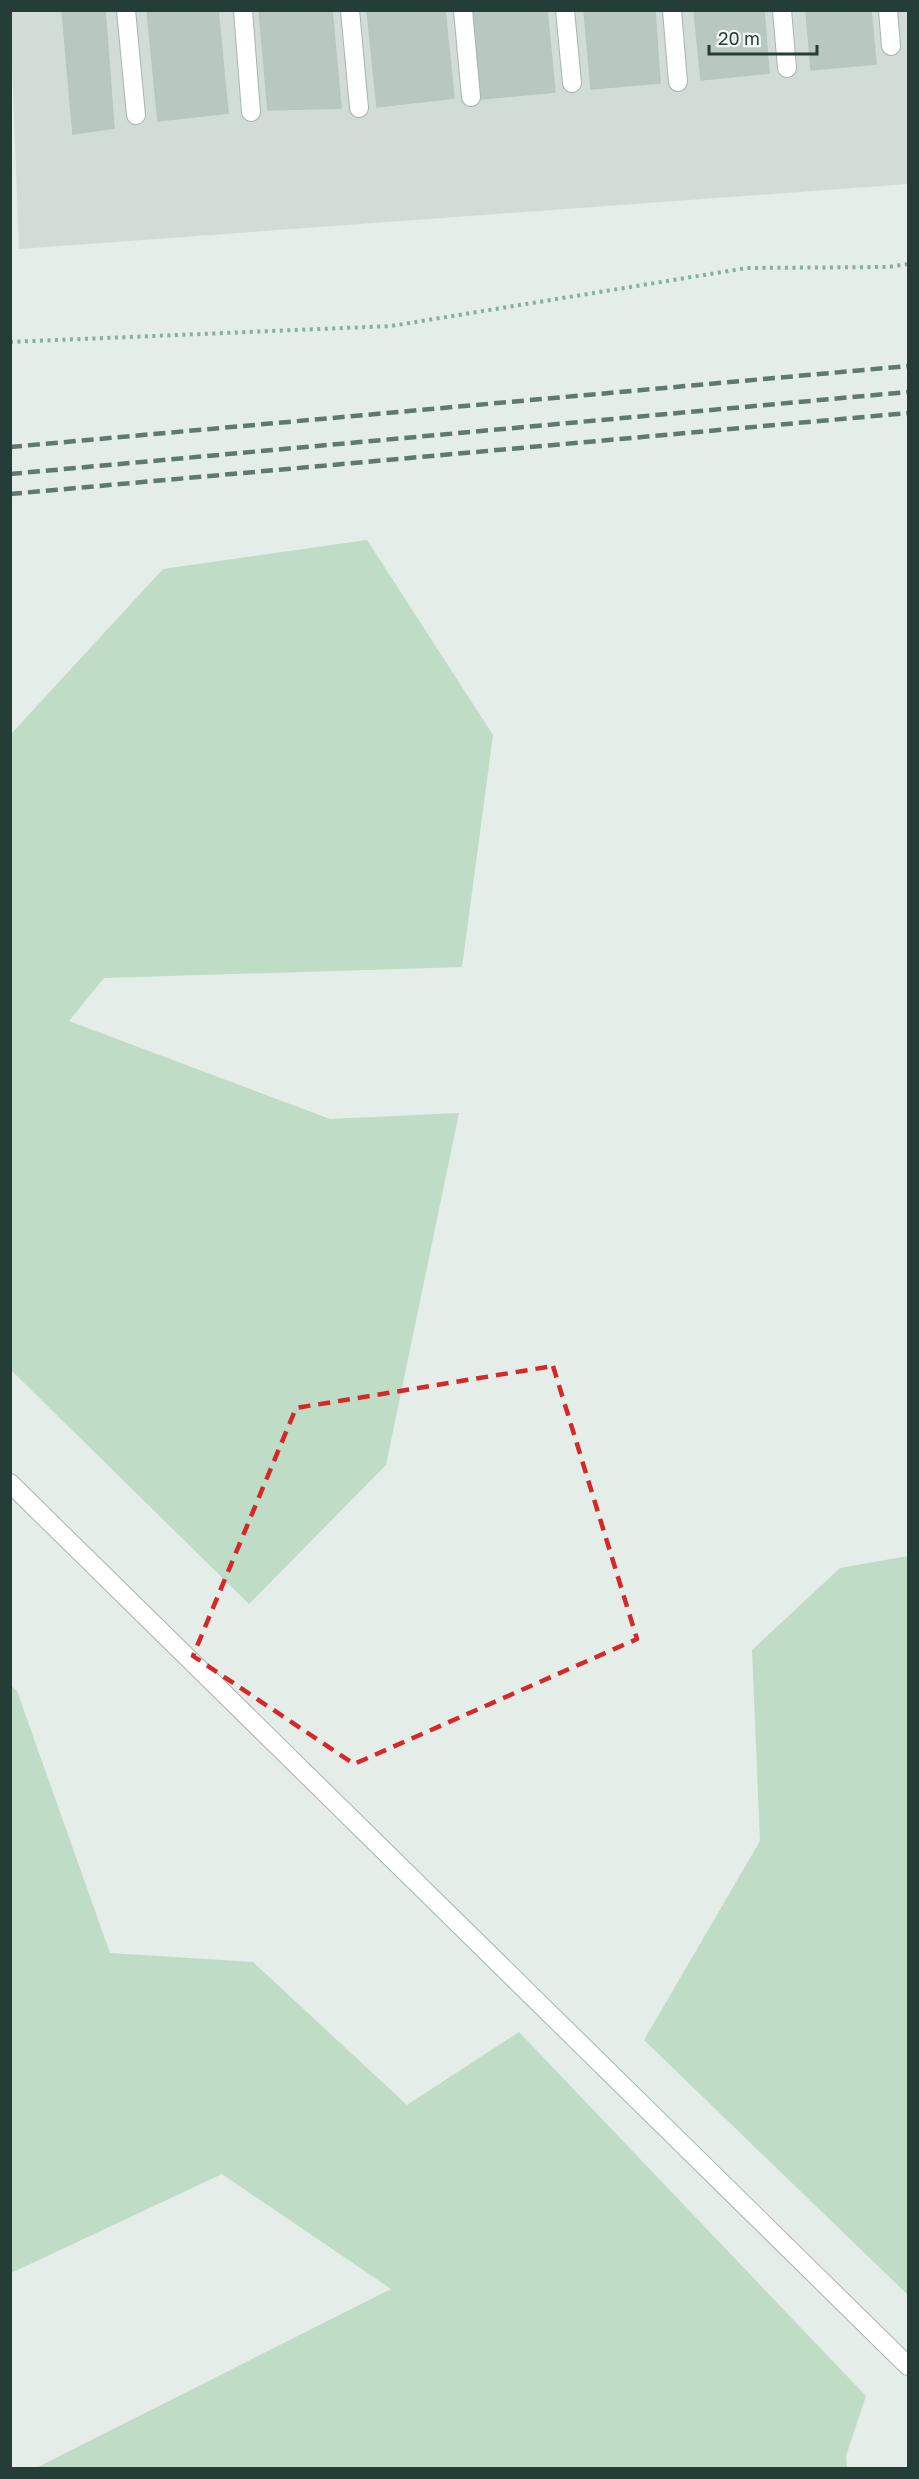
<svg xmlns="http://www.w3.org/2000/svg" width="919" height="2479" font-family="'Golos Text',sans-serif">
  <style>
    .built { fill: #d2dcd7 }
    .green { fill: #bedcc6 }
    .building { fill: #b9c7c1; stroke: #b7c6bf; stroke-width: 1.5 }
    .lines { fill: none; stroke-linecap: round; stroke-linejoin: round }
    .minor-casing { stroke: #a7b5af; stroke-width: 20 }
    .path { stroke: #86aea1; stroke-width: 4; stroke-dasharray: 3 4.5; stroke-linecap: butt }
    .minor { stroke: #fff; stroke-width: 18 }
    .rail { stroke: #5f7871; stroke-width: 4.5; stroke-dasharray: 12 6; stroke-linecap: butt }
    .marked { fill: none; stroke: #d62828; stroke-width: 4.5; stroke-dasharray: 12 8; stroke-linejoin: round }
  </style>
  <rect width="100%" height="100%" fill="#e4ede8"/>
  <path class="built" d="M10,11H908V184L19,249Z"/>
  <path class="green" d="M367,540L493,735L462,967L104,978L69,1021L330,1119L459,1113L386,1465L249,1604L11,1370V734L163,569Z
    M908,1556V2295L644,2040L760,1841L752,1650L840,1568Z
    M10,1685L17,1691L110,1953L253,1962L407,2105L519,2032L866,2396L846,2456L847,2468H36L391,2289L222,2174L11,2273Z"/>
  <path class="building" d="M62,10H105L114,128L73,134Z
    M147,10H218L228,113L158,121Z
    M259,10H332L341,108L268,110Z
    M367,10H445L454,98L377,107Z
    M473,10H547L555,92L481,99Z
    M584,10H655L660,83L591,89Z
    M694,10H764L769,73L701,80Z
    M806,10H871L876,64L811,70Z"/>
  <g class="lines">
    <defs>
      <path id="minor" d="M126,10L136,115
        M243,10L251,112
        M350,10L359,108
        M463,10L471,97
        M565,10L572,83
        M672,10L678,82
        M782,10L787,68
        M888,10L891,46
        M10,1483L908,2366"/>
    </defs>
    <use href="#minor" class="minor-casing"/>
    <path class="path" d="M10,342L391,326L747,268L888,267L908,264"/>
    <use href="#minor" class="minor"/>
    <path class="rail" d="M10,447L908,366
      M10,474L908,392
      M10,494L908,413"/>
  </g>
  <path class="marked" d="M553,1366L637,1639L354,1764L193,1656L296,1408Z"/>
  <rect width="919" height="2479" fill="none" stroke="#243d36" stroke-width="24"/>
  <path d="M709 45v9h108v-9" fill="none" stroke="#243d36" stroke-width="3"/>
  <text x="718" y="45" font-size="18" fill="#243d36" stroke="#f4f9f7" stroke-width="4.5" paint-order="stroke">20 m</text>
</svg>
